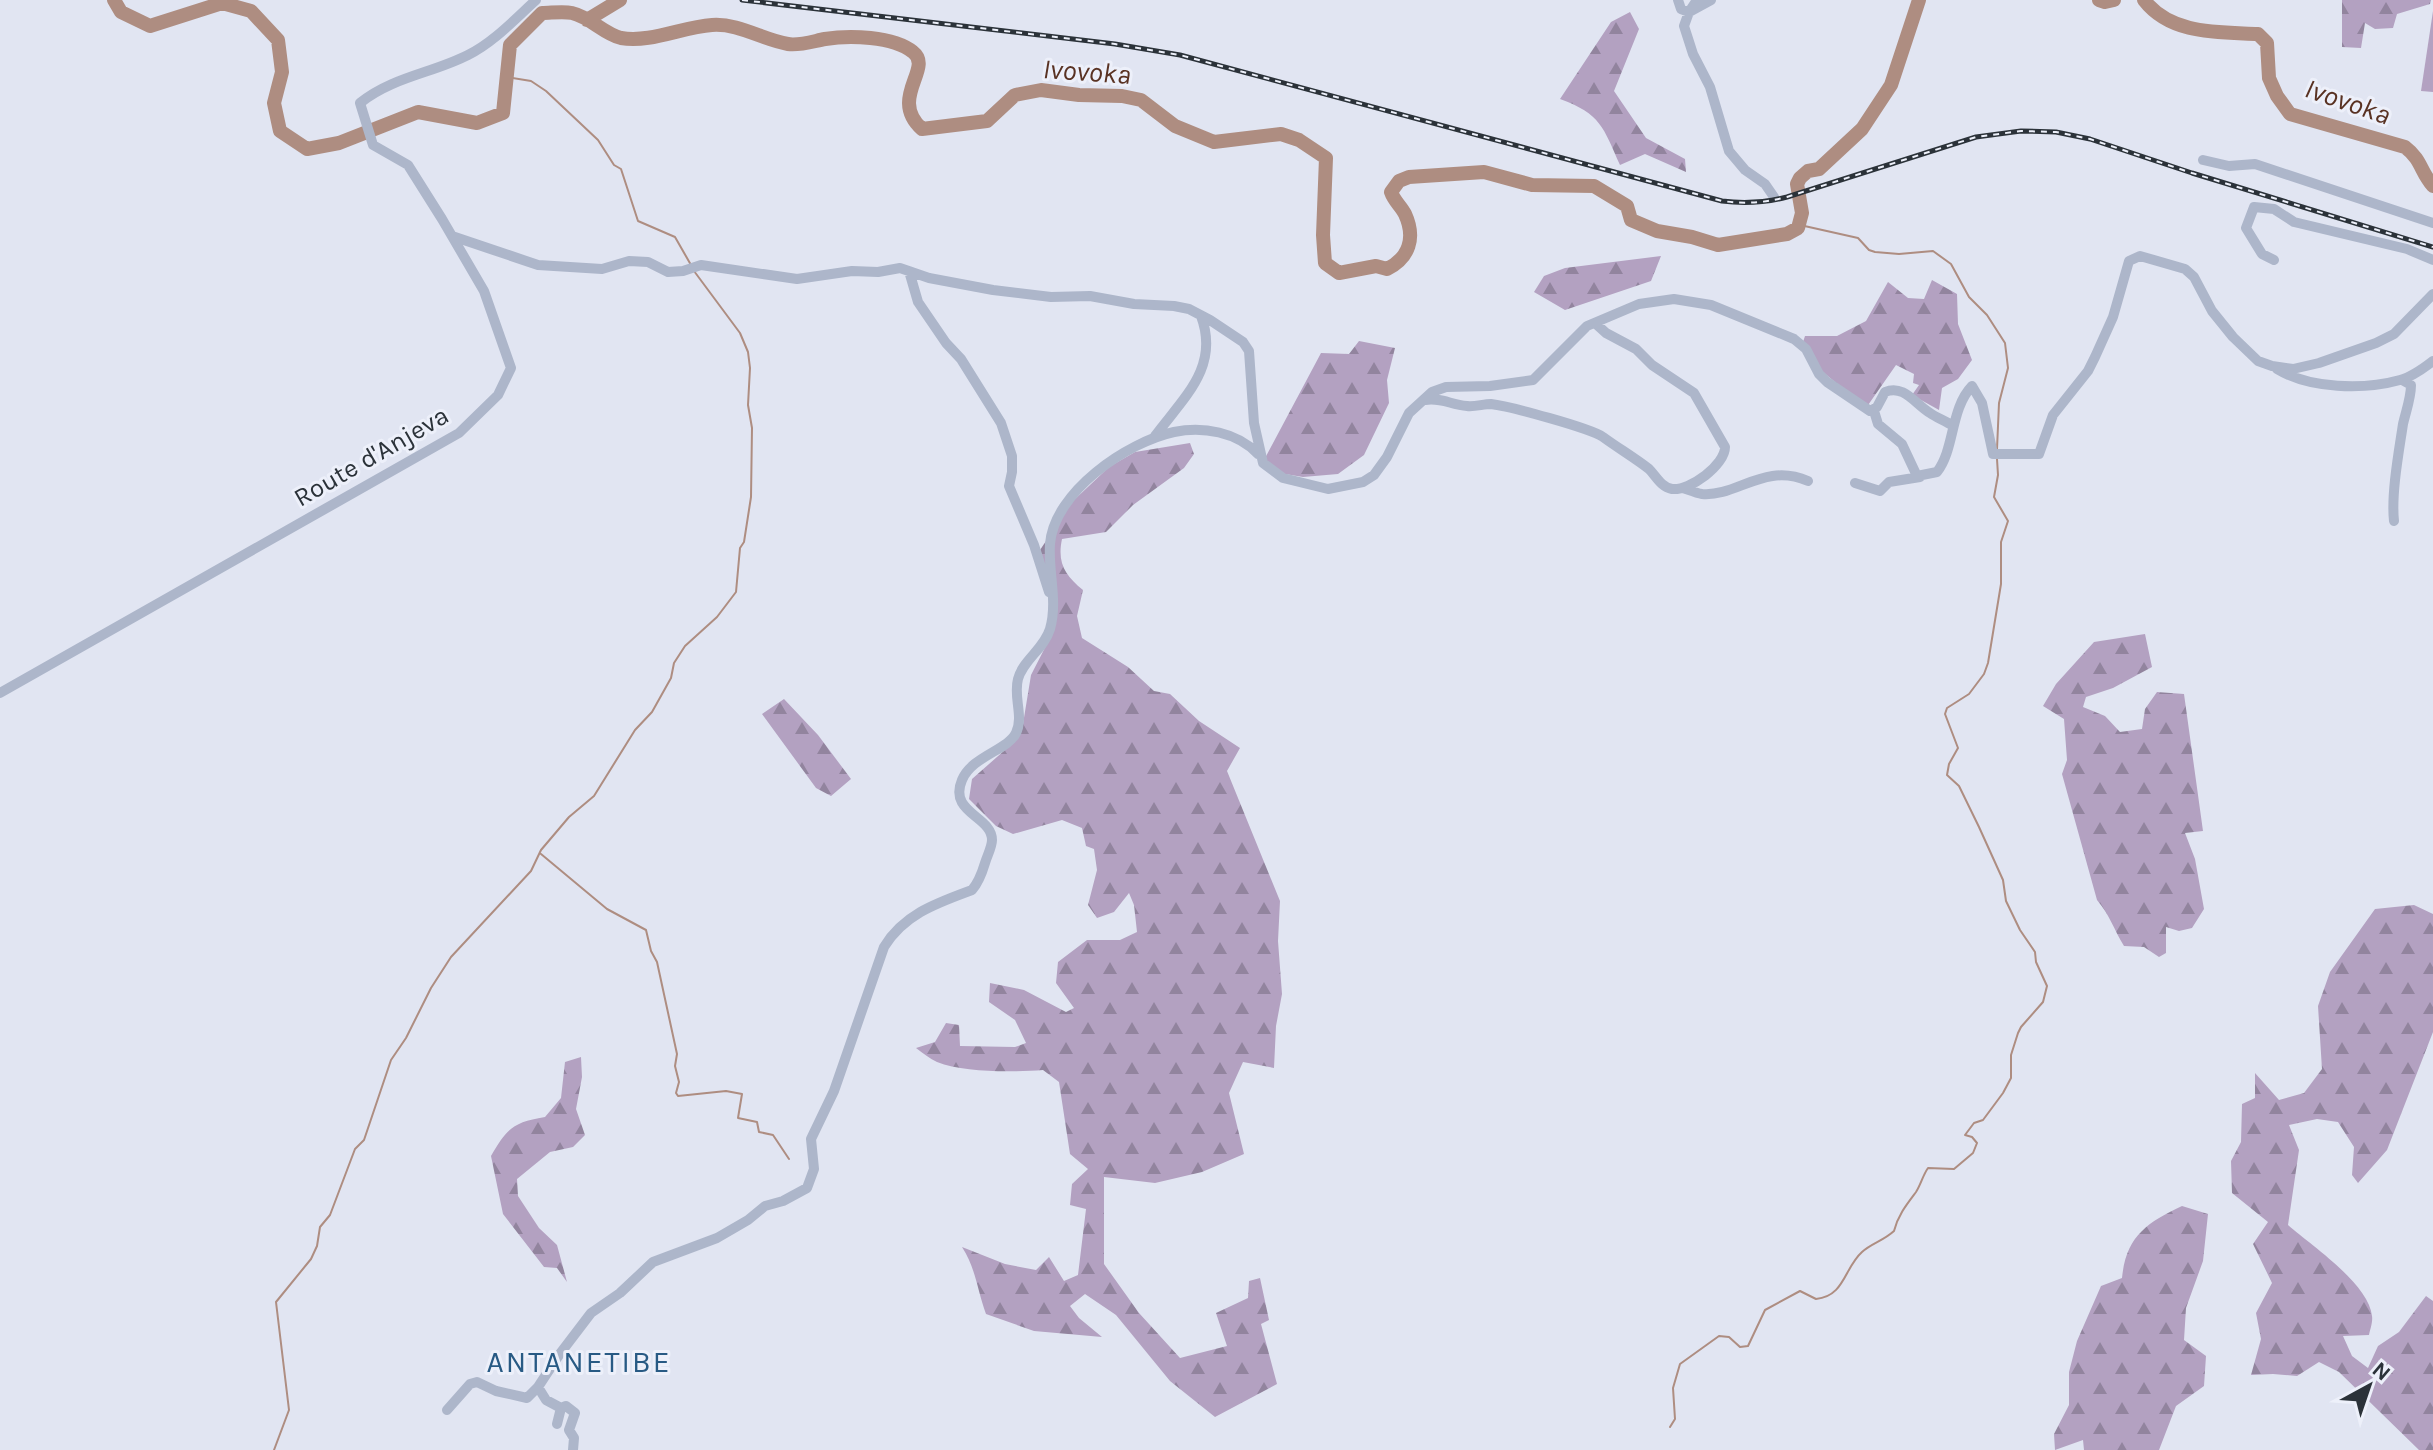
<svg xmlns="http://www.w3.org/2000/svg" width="2433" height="1450" font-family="Karla,sans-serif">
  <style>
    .forest { fill: url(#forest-firs) }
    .pitch { fill: #b3a1c1 }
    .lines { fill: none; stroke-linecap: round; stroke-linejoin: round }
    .stream { stroke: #ae8d81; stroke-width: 2 }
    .river { stroke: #ae8d81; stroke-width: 14 }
    .minor { stroke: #adb6ca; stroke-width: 10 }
    .rail-casing { stroke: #2b3239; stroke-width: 5 }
    .rail { stroke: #edf0fa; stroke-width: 2; stroke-dasharray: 6; stroke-linecap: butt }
    .labels { text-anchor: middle; stroke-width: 6; stroke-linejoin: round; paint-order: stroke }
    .street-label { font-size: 26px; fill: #2b3239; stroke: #edf0fa }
    .water-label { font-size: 28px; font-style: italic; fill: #593223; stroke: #edf0fa }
    .quarter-label { font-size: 30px; letter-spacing: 2px; fill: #285a84; stroke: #edf0fa }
  </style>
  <defs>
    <pattern id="forest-firs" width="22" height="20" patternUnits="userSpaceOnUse" patternTransform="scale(2)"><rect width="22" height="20" fill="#b3a1c1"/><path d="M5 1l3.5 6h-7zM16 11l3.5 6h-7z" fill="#92849e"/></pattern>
  </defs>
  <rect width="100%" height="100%" fill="#e1e5f2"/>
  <path class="forest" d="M2342,0H2431L2430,4L2397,14L2393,28L2375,29L2365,23L2361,48L2342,47Z
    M1630,12L1639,29L1614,91L1646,138L1685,159L1686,172L1645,154L1620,165C1603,127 1601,114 1560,99L1611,22Z
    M1661,256L1651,281L1565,310L1534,292L1544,276L1565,268Z
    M1932,280L1957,294L1958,324L1972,360L1958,379L1942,388L1939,410L1912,395L1919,385L1913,383L1914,374L1896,365L1866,408L1817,367L1803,342L1805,336H1837L1866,321L1888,282L1908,298L1924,299Z
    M1359,341L1395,348L1387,380L1389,403L1364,455L1338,474L1303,477L1285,474L1264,460L1321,353L1349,354Z
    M1190,443L1194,454L1184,468L1133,505L1106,532L1062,539C1057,563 1065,575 1083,590L1077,616L1082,638L1128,667L1154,691L1170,694L1199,721L1240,748L1227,771L1280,901L1278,941L1282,994L1276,1026L1274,1068L1243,1062L1229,1093L1244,1154L1202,1172L1155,1183L1104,1177V1264L1139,1313L1180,1358L1227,1346L1216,1313L1248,1298L1249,1281L1260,1278L1269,1320L1261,1324L1277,1384L1215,1417L1170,1381L1116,1315L1085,1294L1070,1306L1079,1318L1102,1337L1034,1331L986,1314C977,1289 976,1269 962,1247L1005,1264L1036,1270L1049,1257L1064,1281L1078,1275L1086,1209L1070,1205L1072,1184L1088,1169L1070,1154L1059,1082L1043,1070C1014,1072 964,1073 937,1062C930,1059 923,1053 916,1048L935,1042L946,1023L959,1025L960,1046L1015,1047L1026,1043L1015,1020L989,1002L990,983L1024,990L1066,1012L1074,1008L1056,983L1058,962L1087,940H1120L1137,932L1134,905L1129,893L1114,912L1097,918L1088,905L1097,870L1094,849L1086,846L1082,828L1062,820L1013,834L996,826L969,799L972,779L1014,742L1022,730L1031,675L1052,634L1055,598L1040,550L1072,502L1109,467L1135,452Z
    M2145,634L2152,667L2113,688L2086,697L2083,707L2105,716L2120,732L2142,729L2145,709L2157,692L2184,694L2203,831L2185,833L2195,859L2204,909L2192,928L2179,931L2166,927V953L2159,957L2144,947L2124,946C2114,930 2110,915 2097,900L2062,774L2067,760L2064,719L2043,706L2056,684L2094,642Z
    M784,699L818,735L851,779L831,796L816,788L762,714Z
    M2414,905L2433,914V1032L2387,1150L2358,1183L2352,1175L2354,1147L2338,1122L2317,1119L2289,1125L2299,1150L2288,1225C2311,1245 2369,1284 2372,1316C2373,1322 2370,1330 2369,1335L2343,1336L2352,1356L2368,1368L2378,1346L2399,1332L2426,1296L2433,1301V1450H2419L2339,1372L2319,1362L2297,1376L2273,1374L2251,1375L2261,1339L2256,1313L2272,1283L2253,1244L2268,1222L2232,1193L2231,1161L2241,1142L2242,1104L2255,1098V1073L2279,1100L2304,1093L2322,1069L2318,1006L2330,972L2375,909Z
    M581,1057L582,1077L576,1109L585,1135L573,1147L550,1152L517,1179L518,1196L539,1228L557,1245L567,1282L557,1268L544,1267L503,1214L491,1156C507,1128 514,1122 545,1117L561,1098L565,1062Z
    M2182,1206L2208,1214L2203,1261L2186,1308L2184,1340L2206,1356L2204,1386L2176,1406L2159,1450H2084L2083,1440L2055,1450L2054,1434L2069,1405V1372L2077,1341L2101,1286L2122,1278C2126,1237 2146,1223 2182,1206Z"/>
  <path class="pitch" d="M2433,11V92L2421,91Z"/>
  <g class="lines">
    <path class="stream" d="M507,77L531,81L546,91L598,140L614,165L621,169L638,221L675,237L691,265
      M1800,225L1858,238L1869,250L1875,252L1899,254L1933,251L1951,264L1969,297L1987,315L2005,343L2008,368L1999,403L1997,449
      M541,854L607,909L646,930L651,951L657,962L677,1054L675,1066L679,1082L676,1093L678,1096L726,1091L742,1094L738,1118L757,1122L759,1132L773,1135L789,1159
      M1670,1427L1675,1419L1673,1388L1680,1364L1719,1336L1729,1337L1740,1347L1748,1346L1765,1310L1800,1291L1816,1299C1845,1296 1844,1268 1862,1252C1872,1243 1883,1241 1894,1231C1898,1215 1907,1204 1916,1192C1921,1184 1923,1175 1928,1168L1954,1169L1973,1153L1977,1143L1972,1137L1965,1135L1974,1123L1983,1120L2003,1093L2011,1078V1055L2018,1033L2021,1027L2043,1002L2047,986L2036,962L2035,952L2020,930L2006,901L2003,880L1979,827L1959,786L1947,775L1949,764L1958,748L1945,714L1947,708L1969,694L1984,674L1988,663L2001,584V542L2008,521L1994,497L1998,475L1997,459
      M274,1450L289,1410L276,1302L311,1259L317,1246L320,1227L330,1215L355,1149L364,1140L391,1060L406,1038L431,988L451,957L531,871L541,850L569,817L594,796L635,730L652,712L671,678L674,663L685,646L717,617L736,592L740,548L744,542L751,497L752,428L748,405L750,368L748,352L740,333L694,271"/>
    <path class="river" d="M114,0L121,12L150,26L222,3L251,11L278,40L282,72L274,103L280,131L307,149L339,143L418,112L477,123L503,113L510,45L542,13C551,13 563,11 572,13C590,17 604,34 621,38C651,43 682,27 712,25C739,23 763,40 788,44C799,46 814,41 825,39C849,35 893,36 913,52C934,68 888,98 922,129L987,121L1015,95L1041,90L1079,95L1122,96L1141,100L1175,126L1214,142L1281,134L1299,140L1326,158L1323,235L1325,263L1339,273L1376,266L1387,269C1409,258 1416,238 1405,214C1401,206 1394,201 1391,192L1399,181L1409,177L1484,172L1532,185L1594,186L1627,206L1631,220L1657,231L1692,237L1718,245L1787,234L1798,228L1802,213L1797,184L1800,178L1808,171L1819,169L1862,129L1891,85L1919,0
      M2099,0L2105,2L2114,0
      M2144,0C2171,35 2218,32 2258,34L2267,43L2269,78L2277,96L2290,114L2405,147C2422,160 2420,171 2433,186
      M587,20L620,0"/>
    <path class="minor" d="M1678,0L1681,9L1689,12L1711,0
      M1697,0L1689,12L1684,26L1693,54L1710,87L1729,151L1745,170L1765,184L1774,197
      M2203,160L2229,166L2255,164L2433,223
      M452,236L538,265L602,269L629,261L648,262L668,272L683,271L701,265L797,279L852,271L878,272L900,268L929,278L993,290L1051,297L1090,296L1134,304L1174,306L1189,309L1210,320L1243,342L1249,351L1254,423L1263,463L1283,478L1328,489L1363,482L1374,475L1387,457L1409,413L1432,392L1446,387L1490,386L1533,380L1587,326L1639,304L1674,299L1711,305L1794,339L1806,349L1819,374L1827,382L1870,411L1877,407L1885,392C1904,384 1915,404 1930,413C1937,418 1946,421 1953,426
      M2274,260L2262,254L2246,228L2254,207L2274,209L2294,222L2407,249L2433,260
      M909,271L918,302L946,343L961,359L1001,423L1012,456V472L1009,486L1034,545L1049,592
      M2277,369C2310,389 2364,390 2400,380C2412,377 2424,368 2433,361
      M1425,400C1441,397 1451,405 1467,406C1475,407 1483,404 1491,404C1509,406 1590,428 1603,437C1618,448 1635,458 1649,469C1656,476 1661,487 1672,489C1690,491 1725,465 1725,447L1694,393L1652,365L1636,349L1606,333L1595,323
      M1874,411L1878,424L1902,444L1917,476L1937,472C1955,449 1950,409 1972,386L1982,403L1993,454H2039L2053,415L2088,371L2095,357L2113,317L2129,261L2140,256L2185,269L2194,277L2212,311L2233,337L2258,361L2272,366L2293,369L2319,363L2376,343L2394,334L2433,294
      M1155,436C1184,397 1220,367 1201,316
      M1855,483L1880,491L1889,482L1920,477
      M1683,488C1689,490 1696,493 1702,494C1737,497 1764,462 1808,481
      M2394,521C2391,494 2399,451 2403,424C2406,411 2411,398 2411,385L2402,380
      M0,693L459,433L498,395L511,368L484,291L442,219L408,165L373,145L360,103C392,77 433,73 468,55C494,42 515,19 536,0
      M561,1408L566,1406L575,1413L569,1430L574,1438L573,1450
      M447,1410L470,1384L477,1382L496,1391L527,1398L538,1387
      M557,1424L561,1408L546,1400L538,1387L559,1355L591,1313L620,1293L653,1262L717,1238L748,1220L765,1206L783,1201L807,1188L814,1169L811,1139L834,1091L884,947C904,914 937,903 972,890C979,882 982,873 985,863C987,856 992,847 992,840C992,816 948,813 962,780C972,756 1008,750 1016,733C1024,716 1013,697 1018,679C1023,660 1044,649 1050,629C1058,601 1048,572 1050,544C1054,492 1127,442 1174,432C1203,426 1237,432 1258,454"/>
    <defs>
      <path id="rail" d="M742,0L1115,44L1180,55L1722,201C1745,204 1764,203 1787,197L1976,137L2021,131L2056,132L2090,139L2192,173L2433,247"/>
    </defs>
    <use href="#rail" class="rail-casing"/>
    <use href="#rail" class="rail"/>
  </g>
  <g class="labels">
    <g class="street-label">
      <text transform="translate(371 456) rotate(-30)" y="9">Route d'Anjeva</text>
    </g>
    <g class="water-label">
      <text transform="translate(1087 71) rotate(4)" y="10">Ivovoka</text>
      <text transform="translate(2348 101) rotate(19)" y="10">Ivovoka</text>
    </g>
    <g class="quarter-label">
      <text x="579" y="1372">ANTANETIBE</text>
    </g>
  </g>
  <g transform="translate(2369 1386) rotate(40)" stroke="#edf0fa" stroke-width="6" paint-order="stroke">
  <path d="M0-6L14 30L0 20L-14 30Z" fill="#2b3239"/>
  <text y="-12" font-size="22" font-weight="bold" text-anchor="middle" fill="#2b3239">N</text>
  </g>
</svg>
